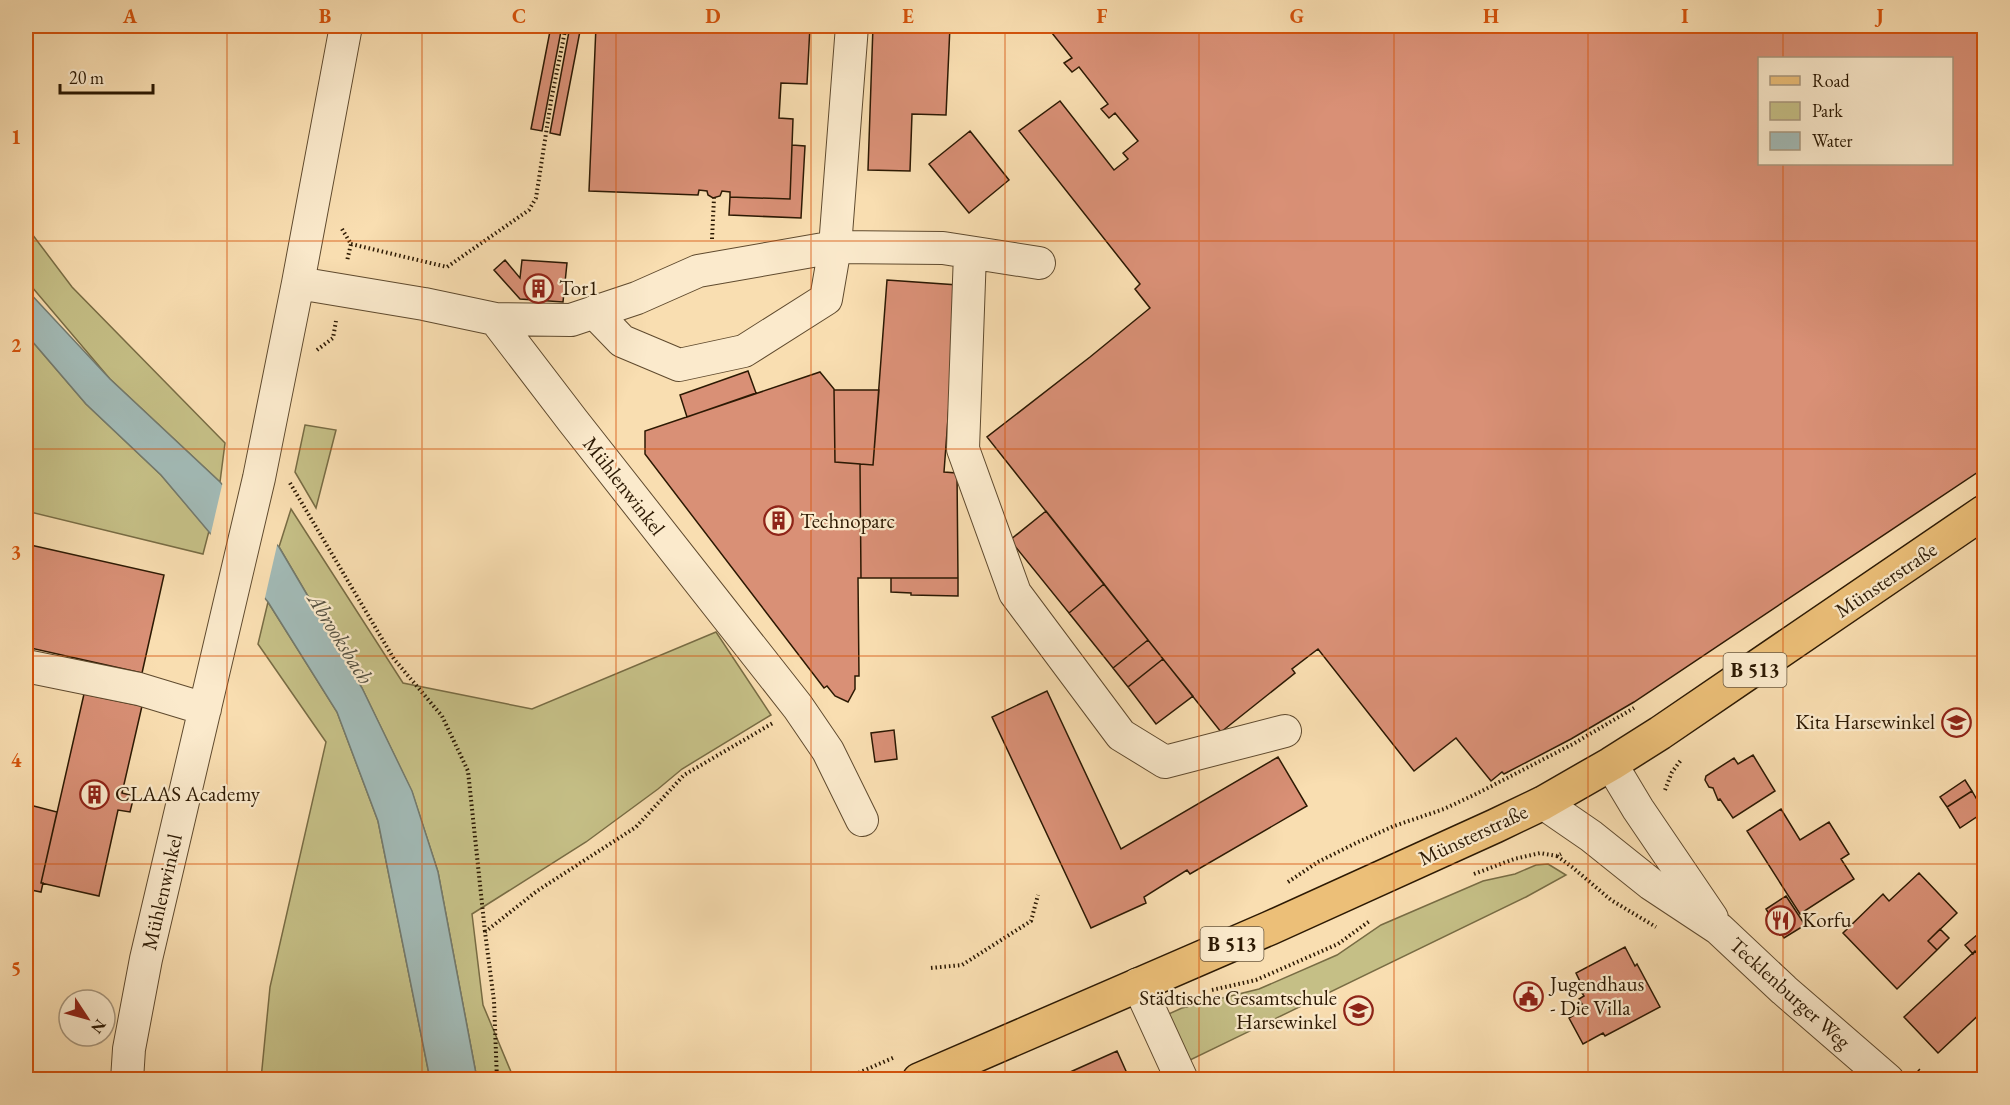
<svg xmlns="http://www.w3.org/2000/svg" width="2010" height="1105" font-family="'EB Garamond',serif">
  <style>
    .green { fill: #c5bf86; stroke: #786c44; stroke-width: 1.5 }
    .water { fill: #a2bab6; stroke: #737a6e; stroke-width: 1.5 }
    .pier { fill: #f9deb1 }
    .building { fill: #d99076; stroke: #2c1903; stroke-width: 1.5; fill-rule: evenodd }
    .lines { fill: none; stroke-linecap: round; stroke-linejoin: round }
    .minor-casing { stroke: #5f4a2e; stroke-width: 34 }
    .major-casing { stroke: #2c1903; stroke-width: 36 }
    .path { stroke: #2c1903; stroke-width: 4; stroke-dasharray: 1.5 3; stroke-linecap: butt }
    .minor { stroke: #fbeacc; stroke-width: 32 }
    .major { stroke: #ecbf78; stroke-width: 33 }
    .grid { fill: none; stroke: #d5530b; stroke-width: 1.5; stroke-opacity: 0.55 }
    .labels { text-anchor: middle; stroke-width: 4.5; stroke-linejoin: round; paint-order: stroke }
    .shield { fill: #fbeacc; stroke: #6a583f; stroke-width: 1.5 }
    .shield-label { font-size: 20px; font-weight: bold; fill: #2c1903 }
    .poi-label { font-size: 21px; fill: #2c1903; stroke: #fbeacc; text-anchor: start }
    .street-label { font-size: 21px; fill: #2c1903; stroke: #fbeacc }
    .water-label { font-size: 22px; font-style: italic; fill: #555142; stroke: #fbeacc }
    .neatline { fill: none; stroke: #d5530b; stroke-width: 2 }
    .grid-label { font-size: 20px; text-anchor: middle; font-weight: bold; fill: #d5530b }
  </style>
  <rect width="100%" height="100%" fill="#f9deb1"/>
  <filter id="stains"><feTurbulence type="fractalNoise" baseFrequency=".00333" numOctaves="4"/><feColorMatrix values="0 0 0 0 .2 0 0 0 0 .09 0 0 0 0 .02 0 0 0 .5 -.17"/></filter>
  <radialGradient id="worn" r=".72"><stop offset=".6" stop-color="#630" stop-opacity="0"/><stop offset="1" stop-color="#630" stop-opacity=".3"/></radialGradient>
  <path class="green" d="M26,226L72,287L225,443L220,482L110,379L26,280Z
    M26,334L86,404L161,475L209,531L203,554L26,511Z
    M305,425L336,430L316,508L295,472Z
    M291,509L403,683L532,709L716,632L771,715L682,769L658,789L586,842L472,914L483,1005L514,1079H477L438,872L412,792L362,688L279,547Z
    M268,602L337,712L378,821L430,1079H261L270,987L326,742L258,644Z
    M1548,864L1566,875L1526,897L1186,1062L1164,1016L1182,1008L1259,989L1337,955L1381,925L1483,881L1515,874L1536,865Z"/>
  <path class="water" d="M26,289L110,379L220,482L279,547L362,688L412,791L438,872L477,1079H430L378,821L337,712L268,602L161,475L86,404L26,334Z"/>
  <path class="pier" d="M223,481L278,541L264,602L210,537Z"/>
  <path class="building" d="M551,26H562L542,131L531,129Z
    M570,26H581L560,135L550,133Z
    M596,26H810L807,84L781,83L779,118L793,119L790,199L730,197V192L722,191L720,196L713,198L708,195L707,191L699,190L698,195L589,191Z
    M873,26H950L946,115L912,114L910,171L868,170Z
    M1050,26H1984V464L1977,470L1978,472L1634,702L1571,739L1504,774L1502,772L1491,781L1456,738L1414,771L1318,649L1292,669L1295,673L1221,732L987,437L1090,357L1150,308L1135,289L1140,284L1019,131L1060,101L1114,170L1128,159L1123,153L1138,141L1115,113L1109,118L1101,109L1108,104L1079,67L1072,72L1064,63L1072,58L1048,28ZM1760,58H1952V164H1760Z
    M970,131L1009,180L969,213L929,164Z
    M792,145L805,146L801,218L729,215L730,197L790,199Z
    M505,260L520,278L522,260L567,263L563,302L520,299L494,270Z
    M887,280L958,285L944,472L957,473L958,578H861L860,464L873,465Z
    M748,371L756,393L687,417L680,395Z
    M820,372L834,389L835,462L860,464L861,578H858L859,676H855V689L848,702L835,696L827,686L824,688L645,454V431Z
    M834,390H879L873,465L835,462Z
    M1046,511L1104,584L1069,613L1010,540Z
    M26,544L164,575L142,673L26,647Z
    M891,578H958V596L911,595V593L891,592Z
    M1104,584L1148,640L1113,668L1069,613Z
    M1148,640L1163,659L1128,687L1113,668Z
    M1163,659L1193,696L1156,724L1128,687Z
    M1047,691L1121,849L1278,757L1307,806L1190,874L1187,870L1144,897L1146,903L1091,928L992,717Z
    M84,694L142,706L122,793L134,796L130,812L118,810L99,896L41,883Z
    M894,730L897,759L875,762L871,733Z
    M1753,755L1775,791L1733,818L1720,799L1718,800L1713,788L1709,787L1705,780L1706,776L1734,758L1738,764Z
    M1965,780L1972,791L1947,807L1940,797Z
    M1972,791L1984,812L1960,828L1947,807Z
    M26,804L57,812L41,883H43L41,892L26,889Z
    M1781,809L1800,840L1829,822L1849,854L1841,859L1854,879L1800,914L1747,831Z
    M1919,873L1957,913L1928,941L1937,950L1897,989L1843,933L1883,894L1889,901Z
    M1786,896L1805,925L1784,938L1766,909Z
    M1940,929L1949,938L1937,950L1928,941Z
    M1984,929V962L1975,951L1973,954L1965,945Z
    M1625,947L1635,966L1637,964L1660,1007L1605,1036L1603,1033L1583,1044L1569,1018L1585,1009L1579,999L1584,996L1582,993L1585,992L1576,973Z
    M1975,951L1984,962V1010L1938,1053L1904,1017Z
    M1117,1051L1130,1080H1071L1068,1073Z"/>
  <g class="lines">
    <defs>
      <path id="minor" d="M970,253L963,449L1015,593L1121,735L1165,762L1285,731
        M298,283L424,304L495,319L573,421L798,707L828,751L862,820
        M594,312L622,341L679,365L744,351L826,299L835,247L852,26
        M495,319L571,320L637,298L698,271L835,247L943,248L1039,263
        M26,666L139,689L205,709
        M1611,764L1638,809L1712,918
        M1543,803L1591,836L1651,884L1719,929L1784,990L1888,1080
        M1138,984L1182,1080
        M127,1080L129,1049L146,959L259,478L298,283L346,26"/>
      <path id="major" d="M919,1080L1270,928L1495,826L1543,803L1611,764L1660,733L1984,512"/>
    </defs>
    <use href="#minor" class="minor-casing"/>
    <use href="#major" class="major-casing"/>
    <path class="path" d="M342,229L351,244L347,261
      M712,239L714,198
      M351,244L447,267L529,210L536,198L551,101L566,26
      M317,350L333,338L336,321
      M290,483L394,659L442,716L468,771L485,932
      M1665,790L1672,772L1681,760
      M1557,856L1572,867L1611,900L1656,927
      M1474,874L1514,859L1540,853L1557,856L1561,854
      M1288,882L1318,862L1356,843L1394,826L1444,809L1478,793L1573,744L1634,708
      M931,968L962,965L1031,921L1038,895
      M1212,990L1256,980L1338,944L1371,920
      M1918,1070L1929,1080
      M497,1080L494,1001L485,932L537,891L636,827L684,775L773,723
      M842,1080L895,1057"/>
    <use href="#minor" class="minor"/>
    <use href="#major" class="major"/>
  </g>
  <path class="grid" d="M227,26V1080M422,26V1080M616,26V1080M811,26V1080M1005,26V1080M1199,26V1080M1394,26V1080M1588,26V1080M1783,26V58M1783,164V1080M26,241H1984M26,449H1984M26,656H1984M26,864H1984"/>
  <defs>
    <symbol id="building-ring" viewBox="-11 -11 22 22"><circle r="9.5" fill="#fbeacc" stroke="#8f2418" stroke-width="1.5"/><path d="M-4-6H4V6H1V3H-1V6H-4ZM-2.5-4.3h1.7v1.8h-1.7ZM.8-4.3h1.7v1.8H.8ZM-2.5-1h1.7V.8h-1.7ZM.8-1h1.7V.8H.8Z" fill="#8f2418"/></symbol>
    <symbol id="school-ring" viewBox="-11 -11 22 22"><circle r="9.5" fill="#fbeacc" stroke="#8f2418" stroke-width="1.5"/><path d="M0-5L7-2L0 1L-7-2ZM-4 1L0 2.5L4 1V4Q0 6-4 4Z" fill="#8f2418"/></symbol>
    <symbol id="restaurant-ring" viewBox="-11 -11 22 22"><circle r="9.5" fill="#fbeacc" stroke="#8f2418" stroke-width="1.5"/><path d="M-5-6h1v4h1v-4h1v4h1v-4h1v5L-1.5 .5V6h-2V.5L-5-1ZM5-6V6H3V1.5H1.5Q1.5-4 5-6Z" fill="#8f2418"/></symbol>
    <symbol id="civic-ring" viewBox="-11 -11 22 22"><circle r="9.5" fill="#fbeacc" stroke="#8f2418" stroke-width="1.5"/><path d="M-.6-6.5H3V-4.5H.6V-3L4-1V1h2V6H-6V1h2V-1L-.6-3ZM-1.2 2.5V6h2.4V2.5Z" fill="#8f2418"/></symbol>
  </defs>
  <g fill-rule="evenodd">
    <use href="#building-ring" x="522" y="272" width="33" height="33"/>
    <use href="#building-ring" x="762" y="504" width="33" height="33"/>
    <use href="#school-ring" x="1940" y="706" width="33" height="33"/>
    <use href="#building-ring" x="78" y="778" width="33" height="33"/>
    <use href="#restaurant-ring" x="1764" y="904" width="33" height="33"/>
    <use href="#civic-ring" x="1512" y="980" width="33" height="33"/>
    <use href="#school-ring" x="1342" y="994" width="33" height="33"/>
  </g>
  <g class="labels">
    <g class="shield">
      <rect x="1723.5" y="653" width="63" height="34" rx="4.5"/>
      <rect x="1200.5" y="927" width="63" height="34" rx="4.5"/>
    </g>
    <g class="shield-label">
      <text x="1755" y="677">B 513</text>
      <text x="1232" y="951">B 513</text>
    </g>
    <g class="poi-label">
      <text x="559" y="295">Tor1</text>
      <text x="800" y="528">Technoparc</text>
      <text x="1935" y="729" text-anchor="end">Kita Harsewinkel</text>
      <text x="115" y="801">CLAAS Academy</text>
      <text x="1802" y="927">Korfu</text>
      <text x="1550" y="991">Jugendhaus<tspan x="1550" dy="24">- Die Villa</tspan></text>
      <text x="1337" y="1005" text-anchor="end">Städtische Gesamtschule<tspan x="1337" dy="24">Harsewinkel</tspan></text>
    </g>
    <g class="street-label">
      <text transform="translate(624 486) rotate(52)" y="7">Mühlenwinkel</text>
      <text transform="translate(1886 580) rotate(-34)" y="7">Münsterstraße</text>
      <text transform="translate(1473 835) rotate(-25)" y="7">Münsterstraße</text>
      <text transform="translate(162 892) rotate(-77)" y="7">Mühlenwinkel</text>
      <text transform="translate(1790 993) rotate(42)" y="7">Tecklenburger Weg</text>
    </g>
    <g class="water-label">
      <text transform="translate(341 638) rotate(58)" y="8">Abrooksbach</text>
    </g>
  </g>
  <rect width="2010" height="1105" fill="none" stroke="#f9deb1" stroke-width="66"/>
  <rect x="1758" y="57" width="195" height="108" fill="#fbeacc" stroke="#a8967c" stroke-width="1.5"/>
  <rect x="1770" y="76" width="30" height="9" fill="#ecbf78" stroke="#a8967c" stroke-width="1.5"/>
  <text x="1812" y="87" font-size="18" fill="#2c1903">Road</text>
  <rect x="1770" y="102" width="30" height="18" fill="#c5bf86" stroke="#a8967c" stroke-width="1.5"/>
  <text x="1812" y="117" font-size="18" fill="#2c1903">Park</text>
  <rect x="1770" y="132" width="30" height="18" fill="#a2bab6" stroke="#a8967c" stroke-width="1.5"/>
  <text x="1812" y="147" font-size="18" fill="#2c1903">Water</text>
  <g transform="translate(87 1018) rotate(126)"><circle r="28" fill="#fbeacc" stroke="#a8967c" stroke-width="1.5"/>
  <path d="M0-4.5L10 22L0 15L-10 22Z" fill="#8f2418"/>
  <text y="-9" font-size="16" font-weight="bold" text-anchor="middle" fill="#2c1903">N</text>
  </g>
  <path d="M60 84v9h93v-9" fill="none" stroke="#2c1903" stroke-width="3"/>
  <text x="69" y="84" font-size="18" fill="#2c1903" stroke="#fbeacc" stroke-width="4.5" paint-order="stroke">20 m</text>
  <rect x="33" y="33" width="1944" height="1039" class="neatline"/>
  <g class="grid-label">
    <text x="130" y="23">A</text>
    <text x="325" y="23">B</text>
    <text x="519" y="23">C</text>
    <text x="713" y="23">D</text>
    <text x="908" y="23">E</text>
    <text x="1102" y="23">F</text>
    <text x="1297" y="23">G</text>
    <text x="1491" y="23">H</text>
    <text x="1685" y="23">I</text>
    <text x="1880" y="23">J</text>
    <text x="16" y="144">1</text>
    <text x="16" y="352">2</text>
    <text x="16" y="559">3</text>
    <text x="16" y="767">4</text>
    <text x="16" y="975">5</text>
  </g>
  <rect width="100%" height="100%" filter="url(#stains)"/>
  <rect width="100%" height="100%" fill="url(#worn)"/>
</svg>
